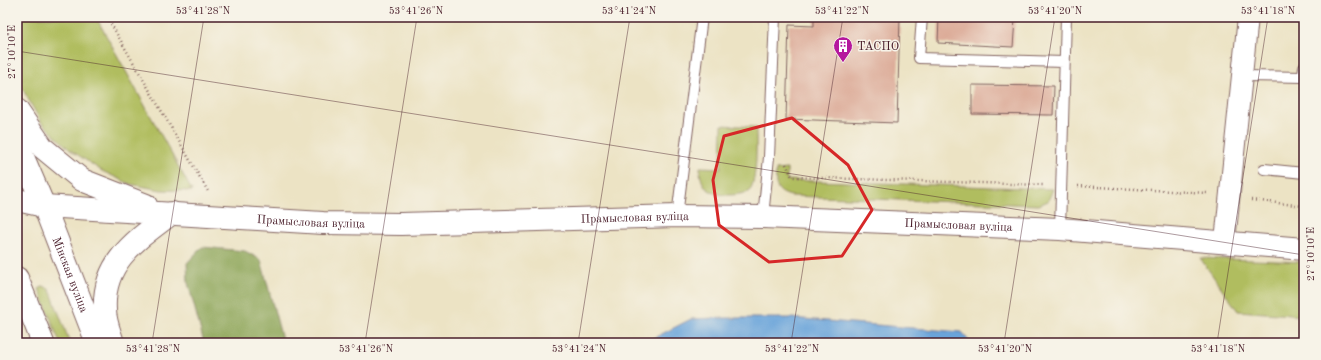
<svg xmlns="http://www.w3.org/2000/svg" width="1321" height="360" font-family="'Old Standard TT',serif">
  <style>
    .green { fill: #b0bd5f; stroke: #7d6e45 }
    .forest { fill: #8ca456; stroke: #6b6240 }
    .water { fill: #6aa4da; stroke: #5a6282 }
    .building { fill: #dcaa97 }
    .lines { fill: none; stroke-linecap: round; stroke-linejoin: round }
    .lane-casing { stroke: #836461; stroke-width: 12 }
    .street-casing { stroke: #836461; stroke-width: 22 }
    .primary-casing { stroke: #836461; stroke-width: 24 }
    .path { stroke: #836461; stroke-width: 2.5; stroke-dasharray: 1 3; stroke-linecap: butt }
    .lane { stroke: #fff; stroke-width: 10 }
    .street { stroke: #fff; stroke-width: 20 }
    .primary { stroke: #fff; stroke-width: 22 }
    .marked { fill: none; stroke: #d62828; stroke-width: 3; stroke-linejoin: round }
    .ticks { fill: none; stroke: #4a1f2b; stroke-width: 1; stroke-opacity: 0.45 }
    .labels { text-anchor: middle; stroke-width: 3; stroke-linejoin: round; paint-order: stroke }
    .poi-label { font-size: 12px; fill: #4a1f2b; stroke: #f7f3e8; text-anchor: start }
    .street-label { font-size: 12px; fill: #4a1f2b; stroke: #f7f3e8 }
    .neatline { fill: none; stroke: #4a1f2b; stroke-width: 1.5 }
    .ticks-label { font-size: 10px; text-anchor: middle; fill: #4a1f2b }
  </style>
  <rect width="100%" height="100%" fill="#f7f3e8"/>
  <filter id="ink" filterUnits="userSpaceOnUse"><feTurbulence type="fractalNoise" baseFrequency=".025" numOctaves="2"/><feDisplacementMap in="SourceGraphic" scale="8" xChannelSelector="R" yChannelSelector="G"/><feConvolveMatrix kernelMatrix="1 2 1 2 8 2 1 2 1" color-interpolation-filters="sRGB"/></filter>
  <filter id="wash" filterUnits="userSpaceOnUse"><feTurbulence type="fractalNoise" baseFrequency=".012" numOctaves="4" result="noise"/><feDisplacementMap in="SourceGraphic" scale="16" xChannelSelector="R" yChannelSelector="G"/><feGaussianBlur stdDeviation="0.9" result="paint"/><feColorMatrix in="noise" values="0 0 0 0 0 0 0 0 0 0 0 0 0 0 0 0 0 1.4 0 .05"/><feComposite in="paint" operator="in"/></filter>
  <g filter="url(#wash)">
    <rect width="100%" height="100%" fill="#ece3c4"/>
    <path class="green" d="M17,17H96L192,191L161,190L130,184L102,171L69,149L41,122L17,79Z
      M722,125L756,127C756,145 758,178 749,192C726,198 699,198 700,167L721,168Z
      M787,169V180L1053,189L1048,201L1039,205L791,196C775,192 775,185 776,170Z
      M1200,258L1304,262V316L1238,311Z
      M44,286L50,290L70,343H60L39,289Z"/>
    <path class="forest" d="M202,247L245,251L261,260L283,343H204L188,283L187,263Z"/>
    <path class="water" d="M718,318H791L962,332L969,340L968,343H644L691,319Z"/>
    <g id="blocks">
      <path class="building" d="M814,17H900L897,123L786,119L789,25L814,26Z
        M939,17L1015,19L1013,47L938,43Z
        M972,85L1054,86L1053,115L972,114Z"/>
    </g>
  </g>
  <g filter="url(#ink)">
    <use href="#blocks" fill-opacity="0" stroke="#836461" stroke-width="1"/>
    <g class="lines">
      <defs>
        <path id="lane" d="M922,17L919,58L1064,62
          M1243,76L1303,77L1304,67
          M1264,169L1304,173
          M677,216L702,17
          M763,217L769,157L775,17
          M1060,229L1066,17"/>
        <path id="street" d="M1225,241L1248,17"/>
        <g id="primary">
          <path d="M17,110L43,148L82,180L146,205"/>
          <path id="s1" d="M17,143L44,206L97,343"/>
          <path id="s2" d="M17,200L44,206L323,223L401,224L677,216L763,217L1060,229L1304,249"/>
          <path d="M17,278L43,343"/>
          <path d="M113,343C110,333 105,321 105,310C102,261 138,239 172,213"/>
        </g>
      </defs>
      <use href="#lane" class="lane-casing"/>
      <use href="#street" class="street-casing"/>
      <use href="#primary" class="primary-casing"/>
      <path class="path" d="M107,17L209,193
        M786,164L792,177L1045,185
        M1078,186L1208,193
        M1251,200L1304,206"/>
      <use href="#lane" class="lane"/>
      <use href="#street" class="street"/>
      <use href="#primary" class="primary"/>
    </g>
  </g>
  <path class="marked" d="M792,118L848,165L872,210L842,256L769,262L719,225L713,180L724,136Z"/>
  <path class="ticks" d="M17,51L1304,255M152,343L204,17M365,343L417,17M578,343L630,17M791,343L843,17M1004,343L1055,17M1217,343L1268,17"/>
  <defs>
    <symbol id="building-pin" viewBox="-11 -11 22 30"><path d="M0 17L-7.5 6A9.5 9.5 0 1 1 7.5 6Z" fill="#b5179e" stroke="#f7f3e8"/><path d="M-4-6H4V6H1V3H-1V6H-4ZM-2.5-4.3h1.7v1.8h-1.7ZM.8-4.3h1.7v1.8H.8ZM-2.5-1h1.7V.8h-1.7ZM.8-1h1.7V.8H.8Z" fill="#fff"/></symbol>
  </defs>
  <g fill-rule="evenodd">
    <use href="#building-pin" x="832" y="35" width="22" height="30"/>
  </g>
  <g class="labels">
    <g class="poi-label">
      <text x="857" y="50">ТАСПО</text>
    </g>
    <g class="street-label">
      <text dy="4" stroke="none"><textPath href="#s2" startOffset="619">Прамысловая вуліца</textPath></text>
      <text dy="4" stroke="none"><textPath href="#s2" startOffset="295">Прамысловая вуліца</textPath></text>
      <text dy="4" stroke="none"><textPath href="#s2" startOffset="943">Прамысловая вуліца</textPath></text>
      <text dy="4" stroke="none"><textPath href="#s1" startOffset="142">Мінская вуліца</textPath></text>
    </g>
  </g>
  <rect width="1321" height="360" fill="none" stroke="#f7f3e8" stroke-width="44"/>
  <rect x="22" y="22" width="1277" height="316" class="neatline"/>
  <g class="ticks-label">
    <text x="203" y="14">53°41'28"N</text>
    <text x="416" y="14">53°41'26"N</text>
    <text x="629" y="14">53°41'24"N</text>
    <text x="842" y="14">53°41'22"N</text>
    <text x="1055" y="14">53°41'20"N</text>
    <text x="1268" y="14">53°41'18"N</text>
    <text transform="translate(11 52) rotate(-90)" y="4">27°10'10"E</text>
    <text transform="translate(1310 254) rotate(-90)" y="4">27°10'10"E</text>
    <text x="153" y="352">53°41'28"N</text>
    <text x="366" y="352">53°41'26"N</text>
    <text x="579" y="352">53°41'24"N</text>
    <text x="792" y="352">53°41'22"N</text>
    <text x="1005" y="352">53°41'20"N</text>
    <text x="1218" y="352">53°41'18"N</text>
  </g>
</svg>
